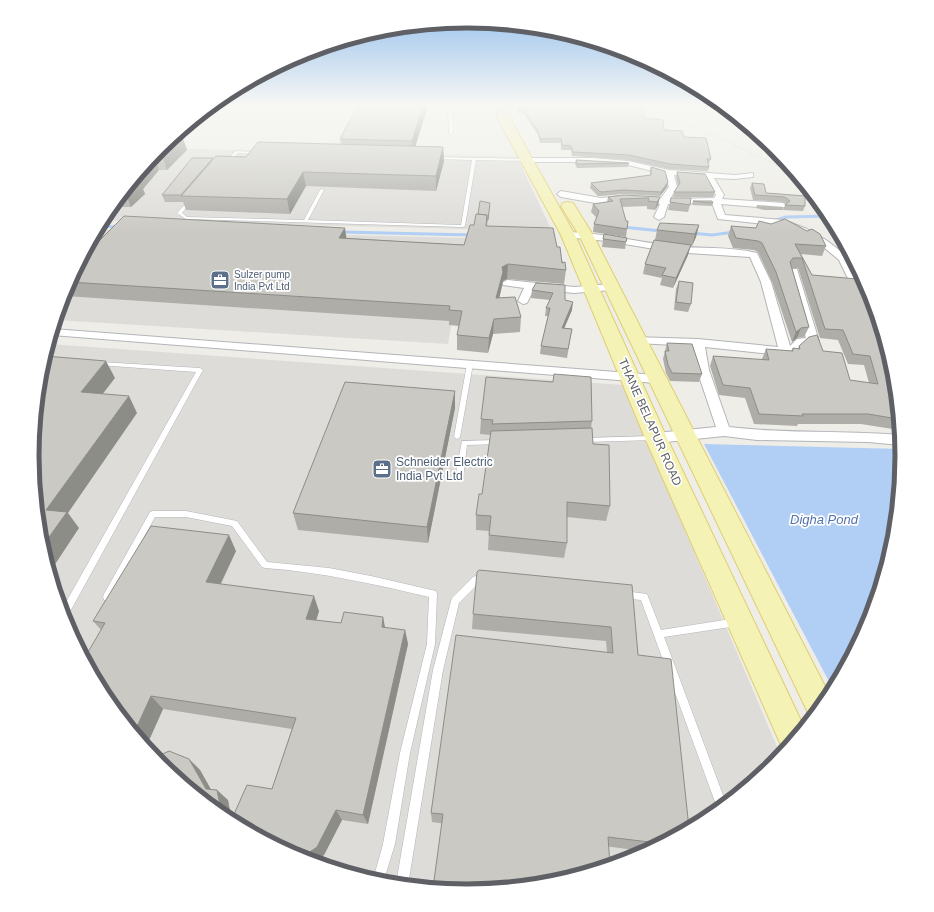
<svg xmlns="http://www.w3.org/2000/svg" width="934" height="912" font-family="Helvetica,sans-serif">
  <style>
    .industrial { fill: #dddcd9 }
    .water { fill: #b1cef4 }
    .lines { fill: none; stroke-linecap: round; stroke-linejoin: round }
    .stream { stroke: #b1cef4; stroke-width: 3 }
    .lane-casing { stroke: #b3b5b9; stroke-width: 1 }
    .street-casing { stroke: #b3b5b9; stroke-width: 2 }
    .primary-casing { stroke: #dfce6f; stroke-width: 2 }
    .lane { fill: #fff; fill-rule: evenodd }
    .street { fill: #fff; fill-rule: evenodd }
    .primary { fill: #f5f2b5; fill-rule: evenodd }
    .rail { stroke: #b4b4b5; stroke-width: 1.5; stroke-dasharray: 0.5 2.5; stroke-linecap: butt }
    .wall { fill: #aeada8 }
    .shaded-wall { fill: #8d8d88 }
    .building { fill: #cac9c3; stroke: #8d8d88 }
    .labels { text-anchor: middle; stroke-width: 3.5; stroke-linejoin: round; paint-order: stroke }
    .far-service-label { font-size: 10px; fill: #4e5e75; stroke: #fff; text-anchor: start }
    .street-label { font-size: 12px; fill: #5e6065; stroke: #fff }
    .service-label { font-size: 12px; fill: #4e5e75; stroke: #fff; text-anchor: start }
    .water-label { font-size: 13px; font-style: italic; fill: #5373ad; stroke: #fff }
    .rim { fill: none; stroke: #5e6065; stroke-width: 5 }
  </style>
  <rect width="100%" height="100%" fill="#eeede7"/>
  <path class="industrial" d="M160,148L517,157L552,231L102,220Z
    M97,229L466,238L448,344L56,320L65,289Z
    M49,344L623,385L781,756L774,764L708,818L633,858L552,883L467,891L382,883L300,858L225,818L159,763L105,697L65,622L40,541L32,456L40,371Z"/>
  <path class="water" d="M704,444L901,449L894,541L869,623L833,689Z"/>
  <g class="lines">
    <path class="stream" d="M773,221L786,217L830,216
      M99,226L119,227
      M623,227L661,231
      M341,232L473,235
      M691,233L712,235L735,232"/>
    <defs>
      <path id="lane" d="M448,106H452L453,133L451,134L449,133Z
        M236,151L258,152L260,153L258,154L238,153L227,163H225V161Z
        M433,157L528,159L530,160L528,161L476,160L465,226L463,227L186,219L177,213L190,199L192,200L182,213L187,217L304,220L320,190L322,189L324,190L308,220L461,225L472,160L434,159L432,158Z
        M100,362L200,368L203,370L66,619H64L61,611L196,372L98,365L97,364L98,363Z
        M470,362L473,364L460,437L457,439L454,437L467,364Z
        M654,436L657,438L654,440L585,442L582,440L585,438Z
        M498,440H500L501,442L500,444L467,445L463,478L462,480H456L455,478L462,441Z
        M153,511H186L237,521L267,562L329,568L371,576L436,591L437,594L435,644L410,753L395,844L383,883L373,880L383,844L400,753L427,644L429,597C374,584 321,572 265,568L262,567L232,526L186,517H155L110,600L107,601L104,600L103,597L104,594L150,512Z
        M476,576L487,578L488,581L487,584L484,585L478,584L459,603L443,670L408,885L396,884L433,670L451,601L452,598L473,577Z
        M624,591L647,594L661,630L737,618L740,619L741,622L740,625L737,626L664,637L726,803L718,810L641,600L621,598L620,595L621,592Z"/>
      <path id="street" d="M525,158H593L628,161L669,170L735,175L753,173V177L735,179L714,178L724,195L722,199L783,203L787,206L783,209L721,204L725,215L784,220L807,229L826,240L847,256L866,295L865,297H857L839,260L820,244L801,233L782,226L718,219L712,203L668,204L664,217L659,220L654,217L660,204L622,202L601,204L561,197L557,194L561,191L601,198L622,196L661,198L669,187L665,174L628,165L593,162H525ZM674,175L705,177L716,195L714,198L670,199L677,187Z
        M568,232C603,233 637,242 672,246C700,249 729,246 757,253L771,282L790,346L797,339L806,338L788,271L789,269H797L819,341L817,343L804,345L794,355L790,356L705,347L709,370L729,427C786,434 843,430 900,435L901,445L868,442L757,440L724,436L656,443L651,441L649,438L651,435L656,433L716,427L697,370L693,346L637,343L631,339L633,337L698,339L778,347L761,282L750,257L672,252L607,241L565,237V233Z
        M507,280L574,287L611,284L616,287L611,290L574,293L534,289L527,303L523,304L518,301L524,288L503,285L502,283Z
        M53,329L656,375L662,379L656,383L52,335Z"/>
      <path id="primary" d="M496,106H506L510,119L575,235L667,438L804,727L784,752L645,438L561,235L498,119Z
        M568,202L573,203L593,235L830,696L811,719L579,235L561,206L563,203Z"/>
    </defs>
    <use href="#lane" class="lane-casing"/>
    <use href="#street" class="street-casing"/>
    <use href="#primary" class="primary-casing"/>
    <use href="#lane" class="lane"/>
    <use href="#street" class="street"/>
    <use href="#primary" class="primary"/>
    <path class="rail" d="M651,106L796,174"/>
  </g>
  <path class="wall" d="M428,106L415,146L443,147L444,161L436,191L306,186L290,214L186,210L183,202H165L162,195L214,159L246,157L341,144L340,139Z
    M639,109L644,118L664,130L684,137L711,159L709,163H708L709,167L708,171L669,169L628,160L572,156L571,150H561V143H540L538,135L524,114H518V110Z
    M160,148L187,150L167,170H159L143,189L145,194L131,207H112Z
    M576,160L629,163L628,167L577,168L575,164Z
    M651,167L668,182L667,187L660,196L622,194L601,196H598L590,188L591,183L650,175V172Z
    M677,172L715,192L713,197H673L674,192L678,186L676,177Z
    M752,183L766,193L805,196V206L803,211L783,210L785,205L786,204L783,202L753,200L750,188Z
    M608,197H660L658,205L655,210L647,209V206L622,207L627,229L626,237L593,232L594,224L597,218L591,212L593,204L607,202Z
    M671,198L690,205L688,212L668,210Z
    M693,201L713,203L712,206L692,205Z
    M490,203L487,226L557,247L566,270L564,284L507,279L503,281L502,286L499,298L521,317L520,332L493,334L488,353L457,350V335L459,326L449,325V321L65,296L64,293L65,289L87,248L346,238L464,245L474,225L478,214Z
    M757,205L784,207L782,210H764L756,208Z
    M832,224L835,226L862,276L849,257L829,232Z
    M699,225L696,237L692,246H690L688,255L673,288L660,285L662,278L643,274L645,264L655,240L657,230Z
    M731,226L826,246L822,256L801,254L812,275L894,371L899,430L861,424H798L797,426L754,424L745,398L719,395L710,366L713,356L762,360V359L766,349L791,351L793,348L798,349L799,346L823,351L850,380L869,383L864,365L848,364L838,340L820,338L798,268H792L809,327L804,337L797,338L792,342L772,282L758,252L754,250L733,248L728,236Z
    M604,234L626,242L625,249L602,247Z
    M679,281L691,304L688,312L674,310L676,289Z
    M565,285V300L572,310L564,328L572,329L567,358L540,354L541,346L548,316H545L546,308L550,300L531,298L532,290Z
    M667,343L702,374L699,382L670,381L666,373L663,359Z
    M554,374L592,421L591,428L593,444L610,506L606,521L567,517V543L564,558L488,550L489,531L476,530V515L482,494L491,435L480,434L481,419L553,382Z
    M455,391V408L428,543L298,530L293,513Z
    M236,551L221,584L319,611L316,620L341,623L405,630L408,644L368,824L342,820L324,855L225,818L189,759L200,770L211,790L228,800L231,820L272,789L292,729L163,709L146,747L105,697L101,630L93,621Z
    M632,585L638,655L689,828L642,853L641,851L432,822L431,813L607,652L606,641L472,629L473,614Z"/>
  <path class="shaded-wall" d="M423,106H428L413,154L412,141Z
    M183,138L187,150L167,170L163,158Z
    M443,147L444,161L436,191V176Z
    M155,158L159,170L143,189L145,194L131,207L126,194L134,180Z
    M303,172L306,186L290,214L287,199Z
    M668,182L667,187L660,196L661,192Z
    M660,197L658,205L655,210L657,202Z
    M699,225L696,237L692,246L695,234Z
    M345,228L347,242L339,238Z
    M691,245L688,255L673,288L676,278Z
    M508,264L507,279L503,281L502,286L496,313V298L502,267Z
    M573,302L572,310L561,336L562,328Z
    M494,319L493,334L488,353L489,338Z
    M801,328L797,338L792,342L796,332Z
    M106,361L115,378L91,409L81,392Z
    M455,391V408L428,543L427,527Z
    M129,396L137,413L68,513L79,528L50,572L42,547L46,510Z
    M229,535L236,551L214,597L206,582Z
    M314,596L319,611L312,634L306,619Z
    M383,617L386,632L382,627Z
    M405,630L408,644L368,824L363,815Z
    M151,696L163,709L146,747L134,733Z
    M189,759L200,770L217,800L206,789Z
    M217,790L228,800L232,821L225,818L222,815Z
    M336,810L342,820L324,855L314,862L301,858Z"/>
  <path class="building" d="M358,106H423L412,141L340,139Z
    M520,106H640L639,109H644V118L663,120L664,130L682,131L684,137L706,138L711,159H707L709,167L670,164L629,155L573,152L571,146L562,145L561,138L540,139L538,131L524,110H518Z
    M172,138H183L163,158H155L134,180H140L126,194H122L160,148Z
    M258,142L443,147L436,176L303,172L287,199L181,196L216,156L246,157Z
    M192,158H213L181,195H162Z
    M576,160L629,163L577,164Z
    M651,167L665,171L668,182L661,192L623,190L602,192L599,191L591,183L651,175Z
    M677,172L705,174L715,192H674L680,183Z
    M752,183L764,184L766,193L805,196V206L785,205L790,201L785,197L755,195Z
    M624,195L660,197L657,202L648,201L649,198L620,199L626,221H628L627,229L594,224L599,211L593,204L613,201L608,197Z
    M671,198H691L690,205L670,202Z
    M480,201L490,203L488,220H487V215L478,214Z
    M693,201H712L713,203Z
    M476,214L487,215L486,226L553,228L557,247H560L562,263L565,262L566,270L508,264L502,267L503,272L496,298L515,297L521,317L494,319L489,338L457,335L462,311L449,310L450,306L69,282L87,248H92L124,216L345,228L339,238L464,245L470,225H474Z
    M785,219L807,231L812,229L820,234L826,246L795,244L812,275L857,279L877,323L880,325L894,371L898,419L868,414H802L803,416L759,414L750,388L723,385L713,356L769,360L766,349L793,351V348L800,349L799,346L809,337L817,335L823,351L842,353L850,380L878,384L870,356L853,354L843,330L825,329L802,258H793L790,262L809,327L801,328L796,332L776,272L762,243L758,241L736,238L731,226L756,228L759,221L771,224Z
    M660,223L699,225L695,234L657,230Z
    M832,224L835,226L838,231Z
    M604,234L627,238L626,242L603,239Z
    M654,240L691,245L676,278L662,275L666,268L645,264Z
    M679,281L693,283L691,304L676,302Z
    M536,283L565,285V300L573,302L562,328L572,329L568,349L541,346L550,308H546L553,293L532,290Z
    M667,343L692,344L702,374L672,373L668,365L665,351H669Z
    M45,356L106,361L81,392L129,396L46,510L67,512L42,547L40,541L32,456L40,371Z
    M554,374L591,377L592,421L492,424L493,420L481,419L486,377L553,382Z
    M345,382L455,391L427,527L293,513Z
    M592,428L593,444L609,445L610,506L567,502V543L489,535L491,516L476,515L479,494H482L491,431Z
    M151,526L229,535L206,582L314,596L306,619L341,623L344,612L383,617L382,627L405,630L363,815L336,810L317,847L301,858L231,821L247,785L272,789L296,718L151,696L134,733L105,697L84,659L105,623L93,621Z
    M479,570L632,585L638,655L671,659L689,828L650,849L649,842L608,837L610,865L552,883L467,891L433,888L443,814L431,813L456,635L613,653L611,627L473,614L477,572Z
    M169,751L189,759L206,789L217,790L222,815L159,763L154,758Z"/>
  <linearGradient id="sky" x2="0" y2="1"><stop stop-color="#92beed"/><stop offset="0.45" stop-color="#f7f7f4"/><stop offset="1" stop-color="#f7f7f4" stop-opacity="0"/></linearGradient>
  <rect width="934" height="233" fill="url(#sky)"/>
  <defs>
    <symbol id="office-square" viewBox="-11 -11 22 22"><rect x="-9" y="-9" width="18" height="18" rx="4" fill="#5c6f8a" stroke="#fff"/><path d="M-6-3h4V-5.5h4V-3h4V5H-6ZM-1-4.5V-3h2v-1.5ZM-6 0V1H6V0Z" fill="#fff"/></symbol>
  </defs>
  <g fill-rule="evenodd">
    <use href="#office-square" x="209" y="269" width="22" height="22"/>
    <use href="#office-square" x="371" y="458" width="22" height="22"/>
  </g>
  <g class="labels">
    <g class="far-service-label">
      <text x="234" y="278">Sulzer pump<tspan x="234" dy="12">India Pvt Ltd</tspan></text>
    </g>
    <g class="street-label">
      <text transform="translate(650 422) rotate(66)" y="4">THANE BELAPUR ROAD</text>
    </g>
    <g class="service-label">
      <text x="396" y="466">Schneider Electric<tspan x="396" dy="14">India Pvt Ltd</tspan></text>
    </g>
    <g class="water-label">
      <text x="824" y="524">Digha Pond</text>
    </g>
  </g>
  <path d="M0 0H934V912H0ZM39 456a428 428 0 1 1 856 0a428 428 0 1 1-856 0Z" fill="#fff" fill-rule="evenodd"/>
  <path class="rim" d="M39 456a428 428 0 1 1 856 0a428 428 0 1 1-856 0Z"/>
</svg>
